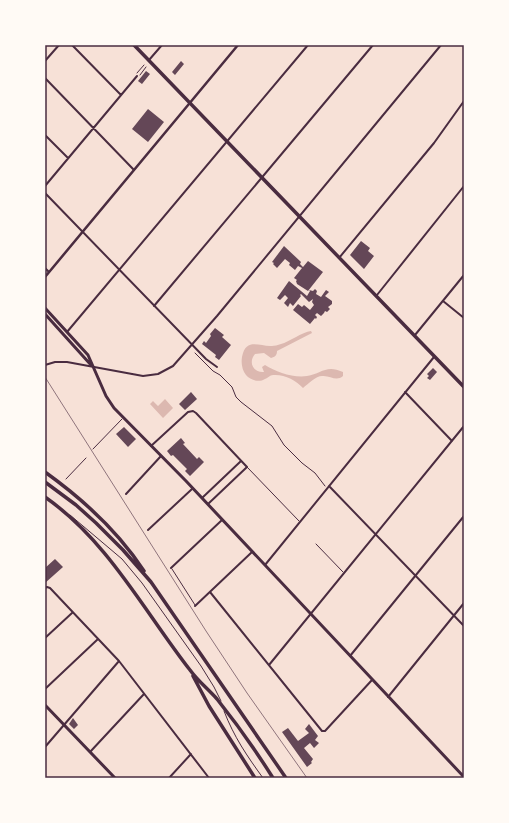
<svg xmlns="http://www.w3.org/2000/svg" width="509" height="823" font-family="'DM Sans',sans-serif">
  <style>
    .water { fill: #dcb8b0 }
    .building { fill: #644757 }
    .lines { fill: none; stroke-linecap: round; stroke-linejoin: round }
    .path { stroke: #4a2c40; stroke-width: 1 }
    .service { stroke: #4a2c40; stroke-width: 1 }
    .minor { stroke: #4a2c40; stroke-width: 2 }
    .tertiary { stroke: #4a2c40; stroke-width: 2.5 }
    .secondary { stroke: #4a2c40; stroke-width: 3 }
    .primary { stroke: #4a2c40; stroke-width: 3.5 }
    .trunk { stroke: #4a2c40; stroke-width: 3.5 }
    .rail { stroke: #8f747c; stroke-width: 1 }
    .neatline { fill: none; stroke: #4a2c40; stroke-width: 1.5 }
  </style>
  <rect width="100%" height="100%" fill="#f7e1d7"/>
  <path class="water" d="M311,331L312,333L277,351C277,355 275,357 271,358L264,353L255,354C248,362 253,373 264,372L262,367L265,365C276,372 293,378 307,376C321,374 326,364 343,372V376C336,382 330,375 322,376C316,376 308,384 303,388C296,380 284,374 273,375C270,375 268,378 265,379C259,383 250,380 246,375C242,370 241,363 242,357C246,337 260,347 272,346C274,346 278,345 281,344C289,342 302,332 311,331Z
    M165,399L173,408L163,418L150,404L153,401L158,406Z"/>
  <path class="building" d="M181,61L184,64L175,75L172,72Z
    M146,71L150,74L142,84L138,81Z
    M148,109L164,122L148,142L132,129Z
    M361,241L370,248L368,251L374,256L364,269L350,255Z
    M284,246L301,262L300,264L303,267L308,261L323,272L308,291L297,284L296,281L297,280L294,278L302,268L298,266L295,270L289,265L290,263L285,259L277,268L273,264L274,263L272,262Z
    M289,281L307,296L310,291L309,290L313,291L315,289L317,291L316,294L321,297L326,290L329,292L325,296L332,301V304L328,307L330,309L327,312L325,311L324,313L321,316L317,313L315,315L317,317L316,319L315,318L310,324L293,310L298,304L302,307L304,305L310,310L314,305L312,302L313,299L309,302L301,294L300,295L301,296L293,306L290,303L288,307L284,303L288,298L285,295L280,300L277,298Z
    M215,328L224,335L222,337L231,345L219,360L215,357L216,355L202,344L204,341L206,343L211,336L210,334Z
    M433,368L437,372L430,380L427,378L429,376L427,374Z
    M191,392L197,399L185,410L179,404Z
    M124,427L136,439L128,447L116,434Z
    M181,438L185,443L183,444L197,459L199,457L204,462L190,476L185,471L187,469L173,455L171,456L167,451Z
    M55,559L63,567L45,583V568Z
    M73,718L78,725L74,729L69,724Z
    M309,724L318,736L315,740L319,743L314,748L310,743L304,748L313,759L311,762L312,763L307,767L282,732L288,728L298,741L309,733L305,729Z"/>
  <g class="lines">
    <path class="path" d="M137,73L144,65
      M140,75L146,67
      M195,353L213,371L220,375L232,387L236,397L241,402L272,426L284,445L302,463L315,473L325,486"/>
    <path class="service" d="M93,449L122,419
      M247,467L299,521
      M66,479L86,458
      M70,515L122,559L142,583L201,666L214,687L221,701
      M316,544L343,572
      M172,569L195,605
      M224,711C234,737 247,756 263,778"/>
    <path class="minor" d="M72,45L121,95
      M149,60L162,45
      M45,61L59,45
      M45,78L134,170
      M45,135L68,158
      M45,186L137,76
      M45,193L206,359L217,367
      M339,258L434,143L464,101
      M45,268L49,272
      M377,295L464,186
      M443,301L464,318
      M154,306L373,45
      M67,332L308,45
      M415,335L464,275
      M45,365L55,362H67L143,376L158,374L173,366L217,316L441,45
      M405,392L452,441
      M151,446L188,412L193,411L196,413L247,467L208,504
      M329,486L464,626
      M126,494L161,456
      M202,498L241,461
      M148,530L192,489
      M265,565L434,357
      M171,568L222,520
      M45,588L47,587L50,588L119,661L209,778
      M210,592L322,731H325L372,680
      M195,606L252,552
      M45,638L72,613
      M350,656L464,516
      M269,665L464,426
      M45,689L98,639
      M388,697L464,603
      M45,747L119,661
      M90,752L144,694
      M169,778L191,754"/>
    <path class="tertiary" d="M45,277L238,45"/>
    <path class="secondary" d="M45,308L88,355L106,396L114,408L186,481L464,777
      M45,314L91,365
      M45,705L115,778"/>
    <path class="primary" d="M134,45L464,387"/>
    <path class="trunk" d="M45,472C84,500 118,531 144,571
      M45,482L76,505L96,523L123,550L151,582L286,778
      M45,497C108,541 144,611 190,670C198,681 208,689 217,699C237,724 256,751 273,778
      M193,676L209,706L255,778"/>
    <path class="rail" d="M45,377L206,631L247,693L307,778"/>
  </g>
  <rect width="509" height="823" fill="none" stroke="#fffaf5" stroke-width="92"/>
  <rect x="46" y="46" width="417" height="731" class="neatline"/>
</svg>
